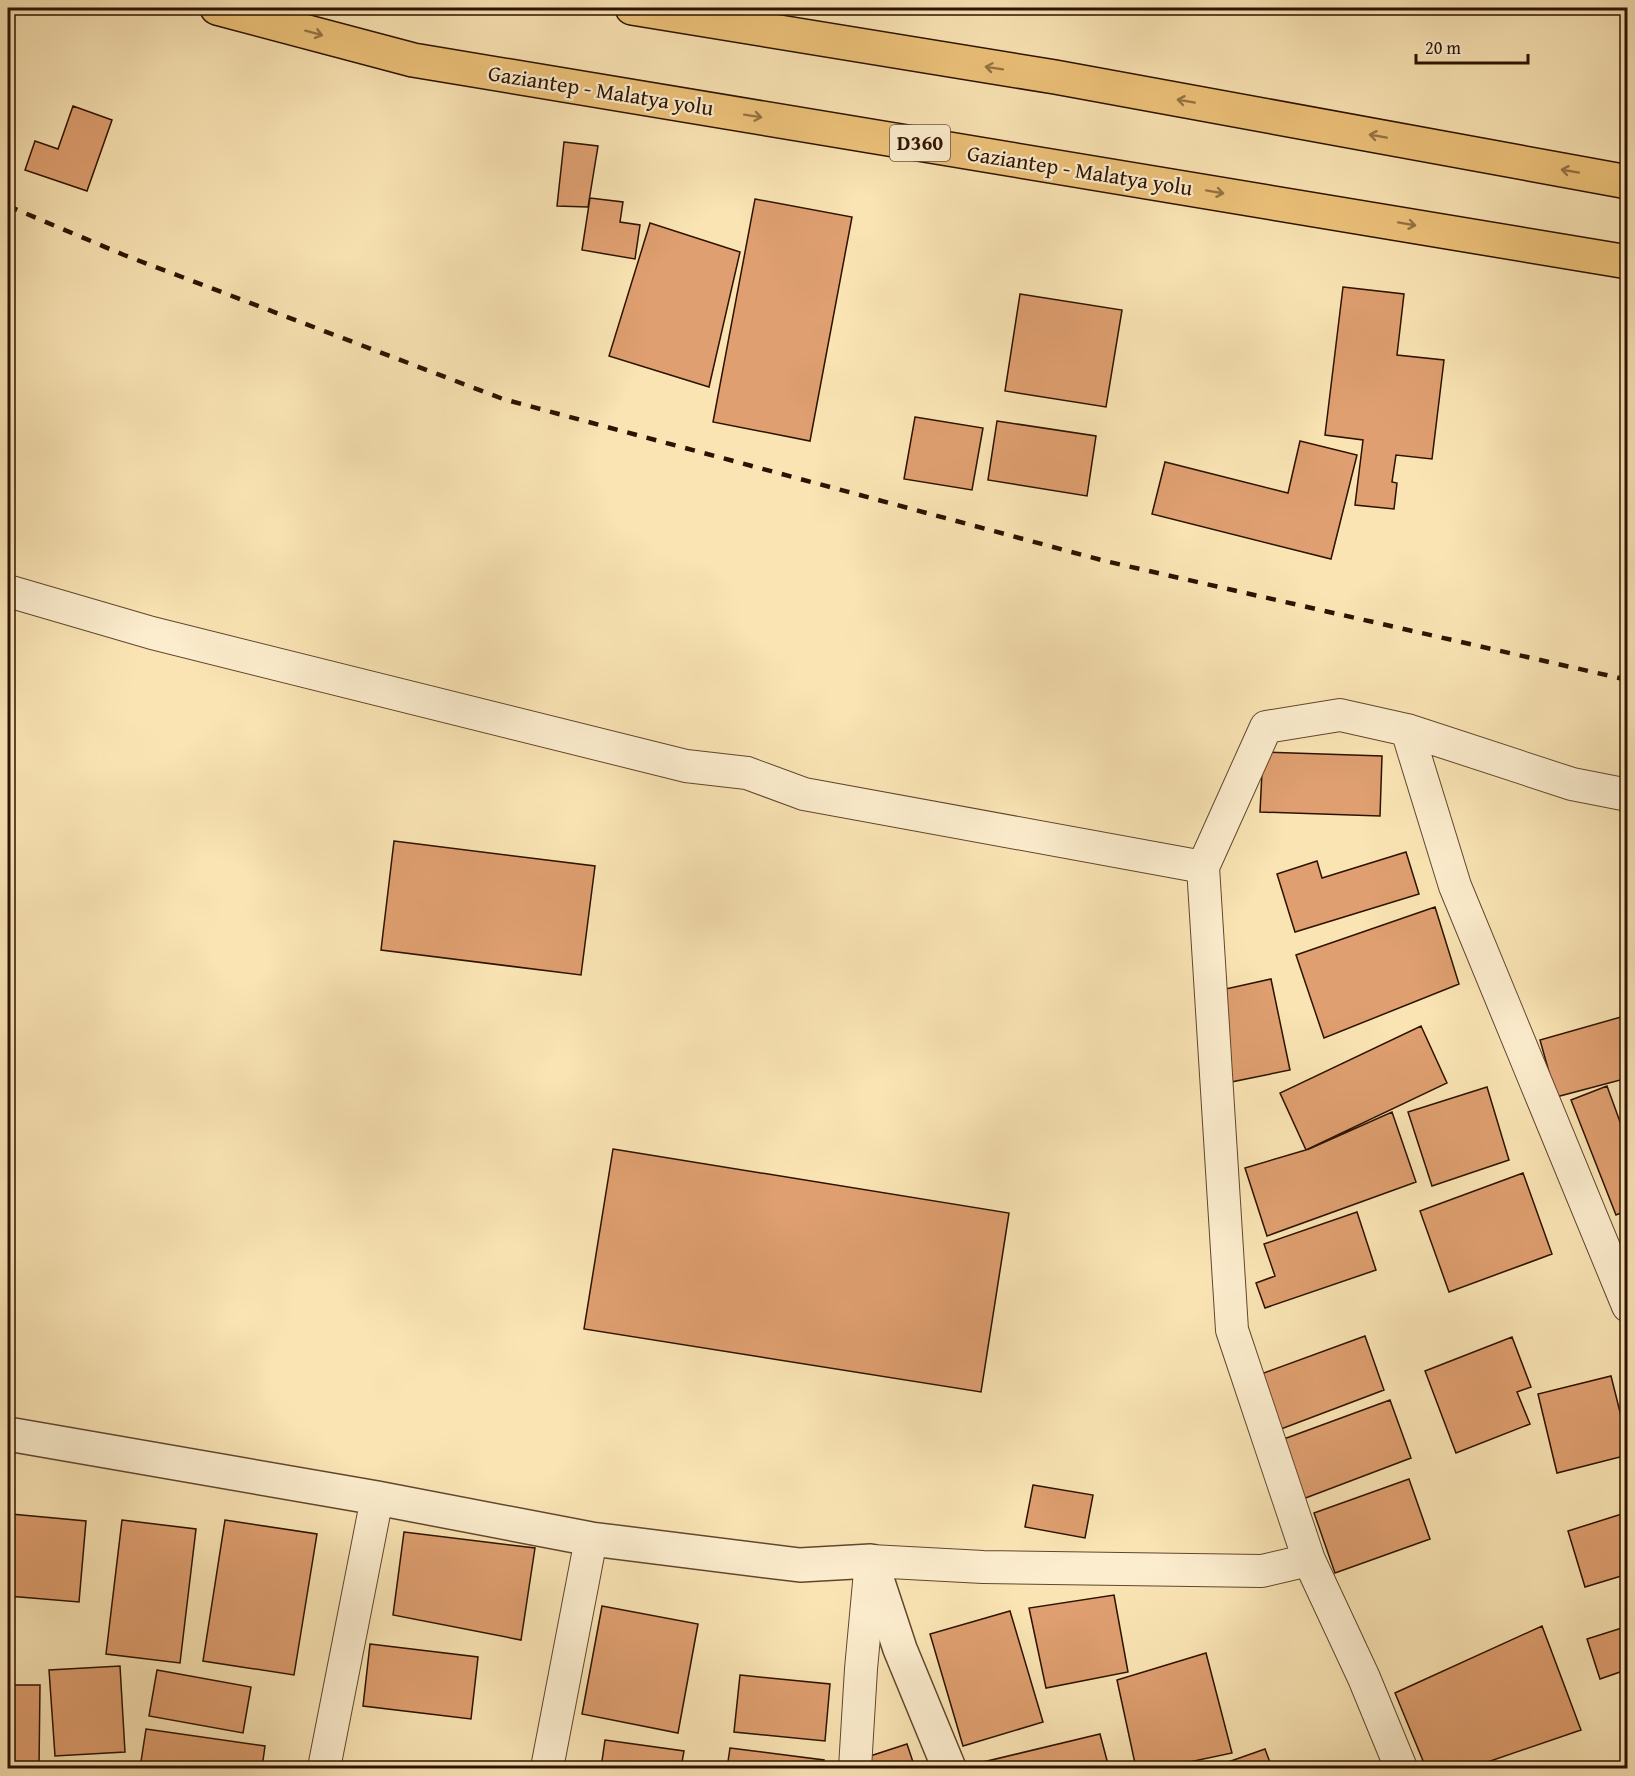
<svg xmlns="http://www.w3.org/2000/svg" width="1635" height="1776" font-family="'Gentium Book Plus',serif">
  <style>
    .building { fill: #df9f70; stroke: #2c1200; stroke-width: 1.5 }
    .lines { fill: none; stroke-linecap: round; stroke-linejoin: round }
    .minor-casing { stroke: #60462d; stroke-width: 34 }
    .tertiary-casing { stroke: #60462d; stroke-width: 36 }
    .trunk-casing { stroke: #2c1200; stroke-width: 36 }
    .minor { stroke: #fcedce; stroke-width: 32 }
    .tertiary { stroke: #fcedce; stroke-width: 33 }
    .trunk { stroke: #edc27a; stroke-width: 33 }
    .rail { stroke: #2c1200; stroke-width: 4.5; stroke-dasharray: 10 10; stroke-linecap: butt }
    .oneway { stroke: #967343 }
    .labels { text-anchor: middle; stroke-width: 4.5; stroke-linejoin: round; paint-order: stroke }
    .shield { fill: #fcedce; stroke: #6a543e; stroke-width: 1.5 }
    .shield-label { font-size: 21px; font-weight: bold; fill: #2c1200 }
    .street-label { font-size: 22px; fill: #2c1200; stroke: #fcedce }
  </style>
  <rect width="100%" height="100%" fill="#fae4b4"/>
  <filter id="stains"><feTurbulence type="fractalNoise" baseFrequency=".00333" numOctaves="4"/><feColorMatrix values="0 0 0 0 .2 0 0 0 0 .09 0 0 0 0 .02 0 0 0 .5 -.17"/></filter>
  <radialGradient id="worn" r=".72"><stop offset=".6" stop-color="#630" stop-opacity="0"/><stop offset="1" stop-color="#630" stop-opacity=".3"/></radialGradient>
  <path class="building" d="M73,106L112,120L87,191L25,170L35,141L58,149Z
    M564,142L598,146L588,207L557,206Z
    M590,198L623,202L620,222L640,225L635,259L582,250Z
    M755,199L852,217L810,441L713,422Z
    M650,223L740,252L709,387L609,356Z
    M1343,287L1404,294L1397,355L1444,360L1432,459L1396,455L1392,482L1397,483L1394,509L1355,505L1363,440L1325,435Z
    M1020,294L1122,310L1106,407L1005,391Z
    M915,417L983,428L972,490L904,479Z
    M997,421L1096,436L1087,496L988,480Z
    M1300,441L1357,455L1331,559L1152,514L1165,462L1288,493Z
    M1263,752L1382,756L1380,816L1260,812Z
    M394,841L595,866L581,975L381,950Z
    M1406,852L1419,894L1295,932L1277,874L1317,861L1322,878Z
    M1435,907L1459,984L1324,1038L1296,955Z
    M1271,979L1290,1070L1231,1082L1212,992Z
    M1628,1015V1078L1556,1097L1540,1040Z
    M1421,1026L1447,1083L1306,1150L1280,1093Z
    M1607,1086L1623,1130L1628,1128V1210L1616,1215L1571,1100Z
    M1487,1087L1509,1160L1432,1186L1408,1112Z
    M1392,1112L1416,1182L1267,1236L1245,1168L1309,1149Z
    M613,1149L1009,1213L981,1392L584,1329Z
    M1523,1173L1552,1254L1449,1292L1420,1211Z
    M1357,1212L1376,1270L1265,1308L1256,1283L1275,1276L1264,1244Z
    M1365,1336L1384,1390L1273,1432L1253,1377Z
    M1512,1337L1531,1387L1517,1392L1530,1424L1456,1453L1425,1371Z
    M1611,1376L1628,1444V1455L1557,1473L1538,1394Z
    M1390,1400L1411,1458L1295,1502L1273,1443Z
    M1409,1479L1430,1539L1335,1573L1314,1513Z
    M1033,1485L1093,1495L1085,1538L1025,1527Z
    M1628,1512V1574L1585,1587L1568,1531Z
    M11,1514L86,1521L79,1602L8,1596V1553Z
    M122,1520L196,1529L180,1663L106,1654Z
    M225,1520L317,1534L294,1675L203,1661Z
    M404,1532L535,1548L521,1640L393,1615Z
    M1114,1595L1128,1672L1046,1688L1029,1608Z
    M602,1606L698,1624L678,1733L582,1714Z
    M1010,1611L1043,1722L963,1746L930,1634Z
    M1542,1626L1581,1730L1470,1768H1426L1395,1693Z
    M1628,1626V1684L1623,1671L1600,1679L1587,1639Z
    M370,1644L478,1657L471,1719L363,1706Z
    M1206,1653L1232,1753L1161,1768H1136L1117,1680Z
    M120,1666L125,1752L55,1756L49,1670Z
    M157,1670L251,1687L243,1733L149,1716Z
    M740,1675L830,1684L825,1741L734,1732Z
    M8,1685H40L39,1768H8Z
    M146,1729L265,1746L262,1768H140Z
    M1100,1734L1109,1768H958Z
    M605,1740L684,1751L681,1768H601Z
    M907,1744L915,1768H871L867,1757Z
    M730,1748L824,1760L822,1768H727Z
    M1265,1749L1272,1768H1211Z"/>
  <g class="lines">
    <defs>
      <path id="minor" d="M8,591L152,633L686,766L747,773L804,794L1203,867
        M1628,795L1572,784L1407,730L1455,886L1628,1306
        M324,1768L377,1498
        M547,1768L591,1539
        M855,1768L861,1669L871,1561L983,1567L1262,1571L1309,1560
        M1401,1768L1364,1678L1309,1560L1232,1330L1203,867L1266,727L1340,715L1407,730"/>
      <path id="tertiary" d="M8,1434L377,1498L591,1539L800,1565L871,1561L900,1649L949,1768"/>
      <path id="trunk" d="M217,8L413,60L1628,262
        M632,8L1055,77L1628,182"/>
    </defs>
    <use href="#minor" class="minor-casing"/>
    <use href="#tertiary" class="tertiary-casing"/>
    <use href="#trunk" class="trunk-casing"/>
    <use href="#minor" class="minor"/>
    <use href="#tertiary" class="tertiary"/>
    <use href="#trunk" class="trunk"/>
    <path class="rail" d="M8,206L124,255L503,399L1105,561L1628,680"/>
  </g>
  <defs><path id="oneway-shaft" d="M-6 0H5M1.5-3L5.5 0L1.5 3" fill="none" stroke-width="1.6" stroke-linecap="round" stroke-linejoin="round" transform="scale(1.5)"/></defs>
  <g class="oneway">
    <use href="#oneway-shaft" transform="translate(314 33) rotate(15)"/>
    <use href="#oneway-shaft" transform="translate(994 68) rotate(-171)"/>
    <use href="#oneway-shaft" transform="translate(1186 101) rotate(-170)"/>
    <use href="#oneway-shaft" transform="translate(753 116) rotate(9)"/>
    <use href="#oneway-shaft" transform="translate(1378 136) rotate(-170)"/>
    <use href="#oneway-shaft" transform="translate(1570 171) rotate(-170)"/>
    <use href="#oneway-shaft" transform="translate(1215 192) rotate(10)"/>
    <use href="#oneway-shaft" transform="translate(1407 224) rotate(10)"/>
  </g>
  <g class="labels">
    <rect class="shield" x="890" y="125" width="60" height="36" rx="4.5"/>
    <g class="shield-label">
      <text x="920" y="150">D360</text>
    </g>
    <g class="street-label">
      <text transform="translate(601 90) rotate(9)" y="8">Gaziantep - Malatya yolu</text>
      <text transform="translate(1080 170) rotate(9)" y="8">Gaziantep - Malatya yolu</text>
    </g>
  </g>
  <rect width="1635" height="1776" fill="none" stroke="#fae4b4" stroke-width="30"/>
  <rect x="9" y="9" width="1617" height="1758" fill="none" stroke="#2c1200" stroke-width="3"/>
  <rect x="15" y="15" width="1605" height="1746" fill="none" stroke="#2c1200" stroke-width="1.5"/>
  <path d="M1416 54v9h112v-9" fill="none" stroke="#2c1200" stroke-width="3"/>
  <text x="1425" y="54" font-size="18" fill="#2c1200" stroke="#fcedce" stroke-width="4.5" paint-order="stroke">20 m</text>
  <rect width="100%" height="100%" filter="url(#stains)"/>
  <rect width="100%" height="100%" fill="url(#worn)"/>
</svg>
